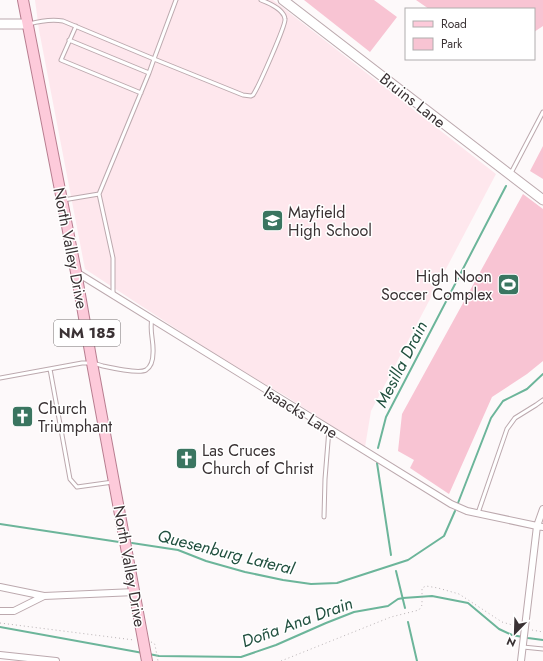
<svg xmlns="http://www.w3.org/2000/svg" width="543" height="661" font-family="Jost,sans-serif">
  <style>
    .built { fill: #fee7ed }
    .green { fill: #f8c4d3 }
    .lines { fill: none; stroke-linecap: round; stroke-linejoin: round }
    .stream { stroke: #6cb59a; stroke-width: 2 }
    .lane-casing { stroke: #bca9ae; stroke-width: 5 }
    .street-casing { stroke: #bca9ae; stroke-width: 8 }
    .secondary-casing { stroke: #bca9ae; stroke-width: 11 }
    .primary-casing { stroke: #b87e90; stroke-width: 12 }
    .path { stroke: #b9b3b5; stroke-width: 1; stroke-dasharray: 1 3; stroke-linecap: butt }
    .lane { stroke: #fff; stroke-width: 3 }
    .street { stroke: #fff; stroke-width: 6 }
    .secondary { stroke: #fff; stroke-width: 9 }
    .primary { stroke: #fdcada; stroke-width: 10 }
    .labels { text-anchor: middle; stroke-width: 3; stroke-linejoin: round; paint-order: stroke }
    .shield { fill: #fff; stroke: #757071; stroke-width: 1 }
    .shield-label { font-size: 15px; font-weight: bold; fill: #3a3234 }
    .street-label { font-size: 16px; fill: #3a3234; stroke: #fff }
    .poi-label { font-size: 16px; fill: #3a3234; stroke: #fff; text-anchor: start }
    .water-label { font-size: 17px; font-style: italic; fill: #21503f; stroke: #fff }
  </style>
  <rect width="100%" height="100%" fill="#fdf9fa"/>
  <path class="built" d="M35,0H273L496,174L371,411L365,447L284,395L233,366L85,269L39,30Z"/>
  <path class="green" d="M304,0H374L397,17L370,52Z
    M416,0H543V26L534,32V9H429Z
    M543,146V179L530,171Z
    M523,194L543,209V361L527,374L492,397L449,494L410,468L414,460L398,451L402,414Z"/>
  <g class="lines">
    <path class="stream" d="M378,448L386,417L506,186
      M377,463L391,555
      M458,503L491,418L503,401L527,389L543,374
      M0,524L119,542
      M132,543L178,550L206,561L245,572L283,580L311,584L337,583L408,560L444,536L455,511
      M396,571L405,608
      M408,622L417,661
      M0,627L143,653
      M149,654L159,656L241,657L276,645L326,623L354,612L388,606L398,599L403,598L432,596L468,603L499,629L512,635L528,638L543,640"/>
    <defs>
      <path id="lane" d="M29,24C40,21 51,19 63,21L154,59L176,0
        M76,26L61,60L141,93
        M149,73L154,59L243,95L251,96L253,95C258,88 286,25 285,19C284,10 269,3 261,0
        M511,173L543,112
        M99,194L113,258V295
        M63,200L99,194L149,73L69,40
        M50,369L70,479L77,487L113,482
        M0,378L82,363C85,363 88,363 91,363C95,363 99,365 103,366C112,368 139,374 146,370C152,366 153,359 153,353C154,341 149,330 152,319
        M478,513L507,429L515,418L536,405L543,400
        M324,517L325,479L329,429
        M523,647L543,649"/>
      <path id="street" d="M76,272L451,504L467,511L537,526L543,527
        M0,587L44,596
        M0,611H14L44,596L135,592
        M0,655L56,661
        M521,661L537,526L543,509"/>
      <path id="secondary" d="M283,0L543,200
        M0,24H28"/>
      <path id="primary" d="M23,0L76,272L92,363L147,661"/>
    </defs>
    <use href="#lane" class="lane-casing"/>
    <use href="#street" class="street-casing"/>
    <use href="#secondary" class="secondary-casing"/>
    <use href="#primary" class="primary-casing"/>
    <path class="path" d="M0,623L134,640
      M532,630L543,632
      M151,642L154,643L155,645L158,661
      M281,661L391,617L419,610L422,605V588L426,586L438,588L459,594L502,622L519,627"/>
    <use href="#lane" class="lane"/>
    <use href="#street" class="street"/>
    <use href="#secondary" class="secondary"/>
    <use href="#primary" class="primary"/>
  </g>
  <defs>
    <symbol id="school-square" viewBox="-11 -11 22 22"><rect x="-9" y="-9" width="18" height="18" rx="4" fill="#3a7560" stroke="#fff"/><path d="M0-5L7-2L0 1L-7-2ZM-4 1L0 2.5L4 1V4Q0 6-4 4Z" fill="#fff"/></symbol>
    <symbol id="stadium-square" viewBox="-11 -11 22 22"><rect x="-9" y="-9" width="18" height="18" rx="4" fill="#3a7560" stroke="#fff"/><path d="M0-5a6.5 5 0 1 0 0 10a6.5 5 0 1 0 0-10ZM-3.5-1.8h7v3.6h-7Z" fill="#fff"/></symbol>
    <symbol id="church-square" viewBox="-11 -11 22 22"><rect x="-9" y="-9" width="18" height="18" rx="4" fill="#3a7560" stroke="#fff"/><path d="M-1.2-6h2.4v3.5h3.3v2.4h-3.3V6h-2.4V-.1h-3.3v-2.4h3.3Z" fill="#fff"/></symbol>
  </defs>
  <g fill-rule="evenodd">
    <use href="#school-square" x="260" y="208" width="25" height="25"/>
    <use href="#stadium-square" x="496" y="272" width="25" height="25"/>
    <use href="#church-square" x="10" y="404" width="25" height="25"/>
    <use href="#church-square" x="174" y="446" width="25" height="25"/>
  </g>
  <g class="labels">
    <rect class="shield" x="54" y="320" width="66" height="26" rx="3"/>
    <g class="shield-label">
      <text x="87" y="338">NM 185</text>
    </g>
    <g class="street-label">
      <text transform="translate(413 100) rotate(38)" y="6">Bruins Lane</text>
      <text transform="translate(71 248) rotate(79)" y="6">North Valley Drive</text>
      <text transform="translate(301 412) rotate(32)" y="6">Isaacks Lane</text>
      <text transform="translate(130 566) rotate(80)" y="6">North Valley Drive</text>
    </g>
    <g class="poi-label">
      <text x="288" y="218">Mayfield<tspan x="288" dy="18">High School</tspan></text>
      <text x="492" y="282" text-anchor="end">High Noon<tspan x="492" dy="18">Soccer Complex</tspan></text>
      <text x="38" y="414">Church<tspan x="38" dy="18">Triumphant</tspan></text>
      <text x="202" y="456">Las Cruces<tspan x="202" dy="18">Church of Christ</tspan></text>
    </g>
    <g class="water-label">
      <text transform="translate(401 364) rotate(-63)" y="6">Mesilla Drain</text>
      <text transform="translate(226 552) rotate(14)" y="6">Quesenburg Lateral</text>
      <text transform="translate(297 622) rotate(-20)" y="6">Doña Ana Drain</text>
    </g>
  </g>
  <rect x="405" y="8" width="130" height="52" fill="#ffffff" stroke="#b0adae"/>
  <rect x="413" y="21" width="20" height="6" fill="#fdcada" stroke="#b0adae"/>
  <text x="441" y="28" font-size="12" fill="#3a3234">Road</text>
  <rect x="413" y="38" width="20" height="12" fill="#f8c4d3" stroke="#b0adae"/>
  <text x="441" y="48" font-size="12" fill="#3a3234">Park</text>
  <g transform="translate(515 633) rotate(203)" stroke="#ffffff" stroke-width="3" paint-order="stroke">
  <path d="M0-3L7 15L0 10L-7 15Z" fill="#3a3234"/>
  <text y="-6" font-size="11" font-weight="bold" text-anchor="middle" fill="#3a3234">N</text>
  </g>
</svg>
